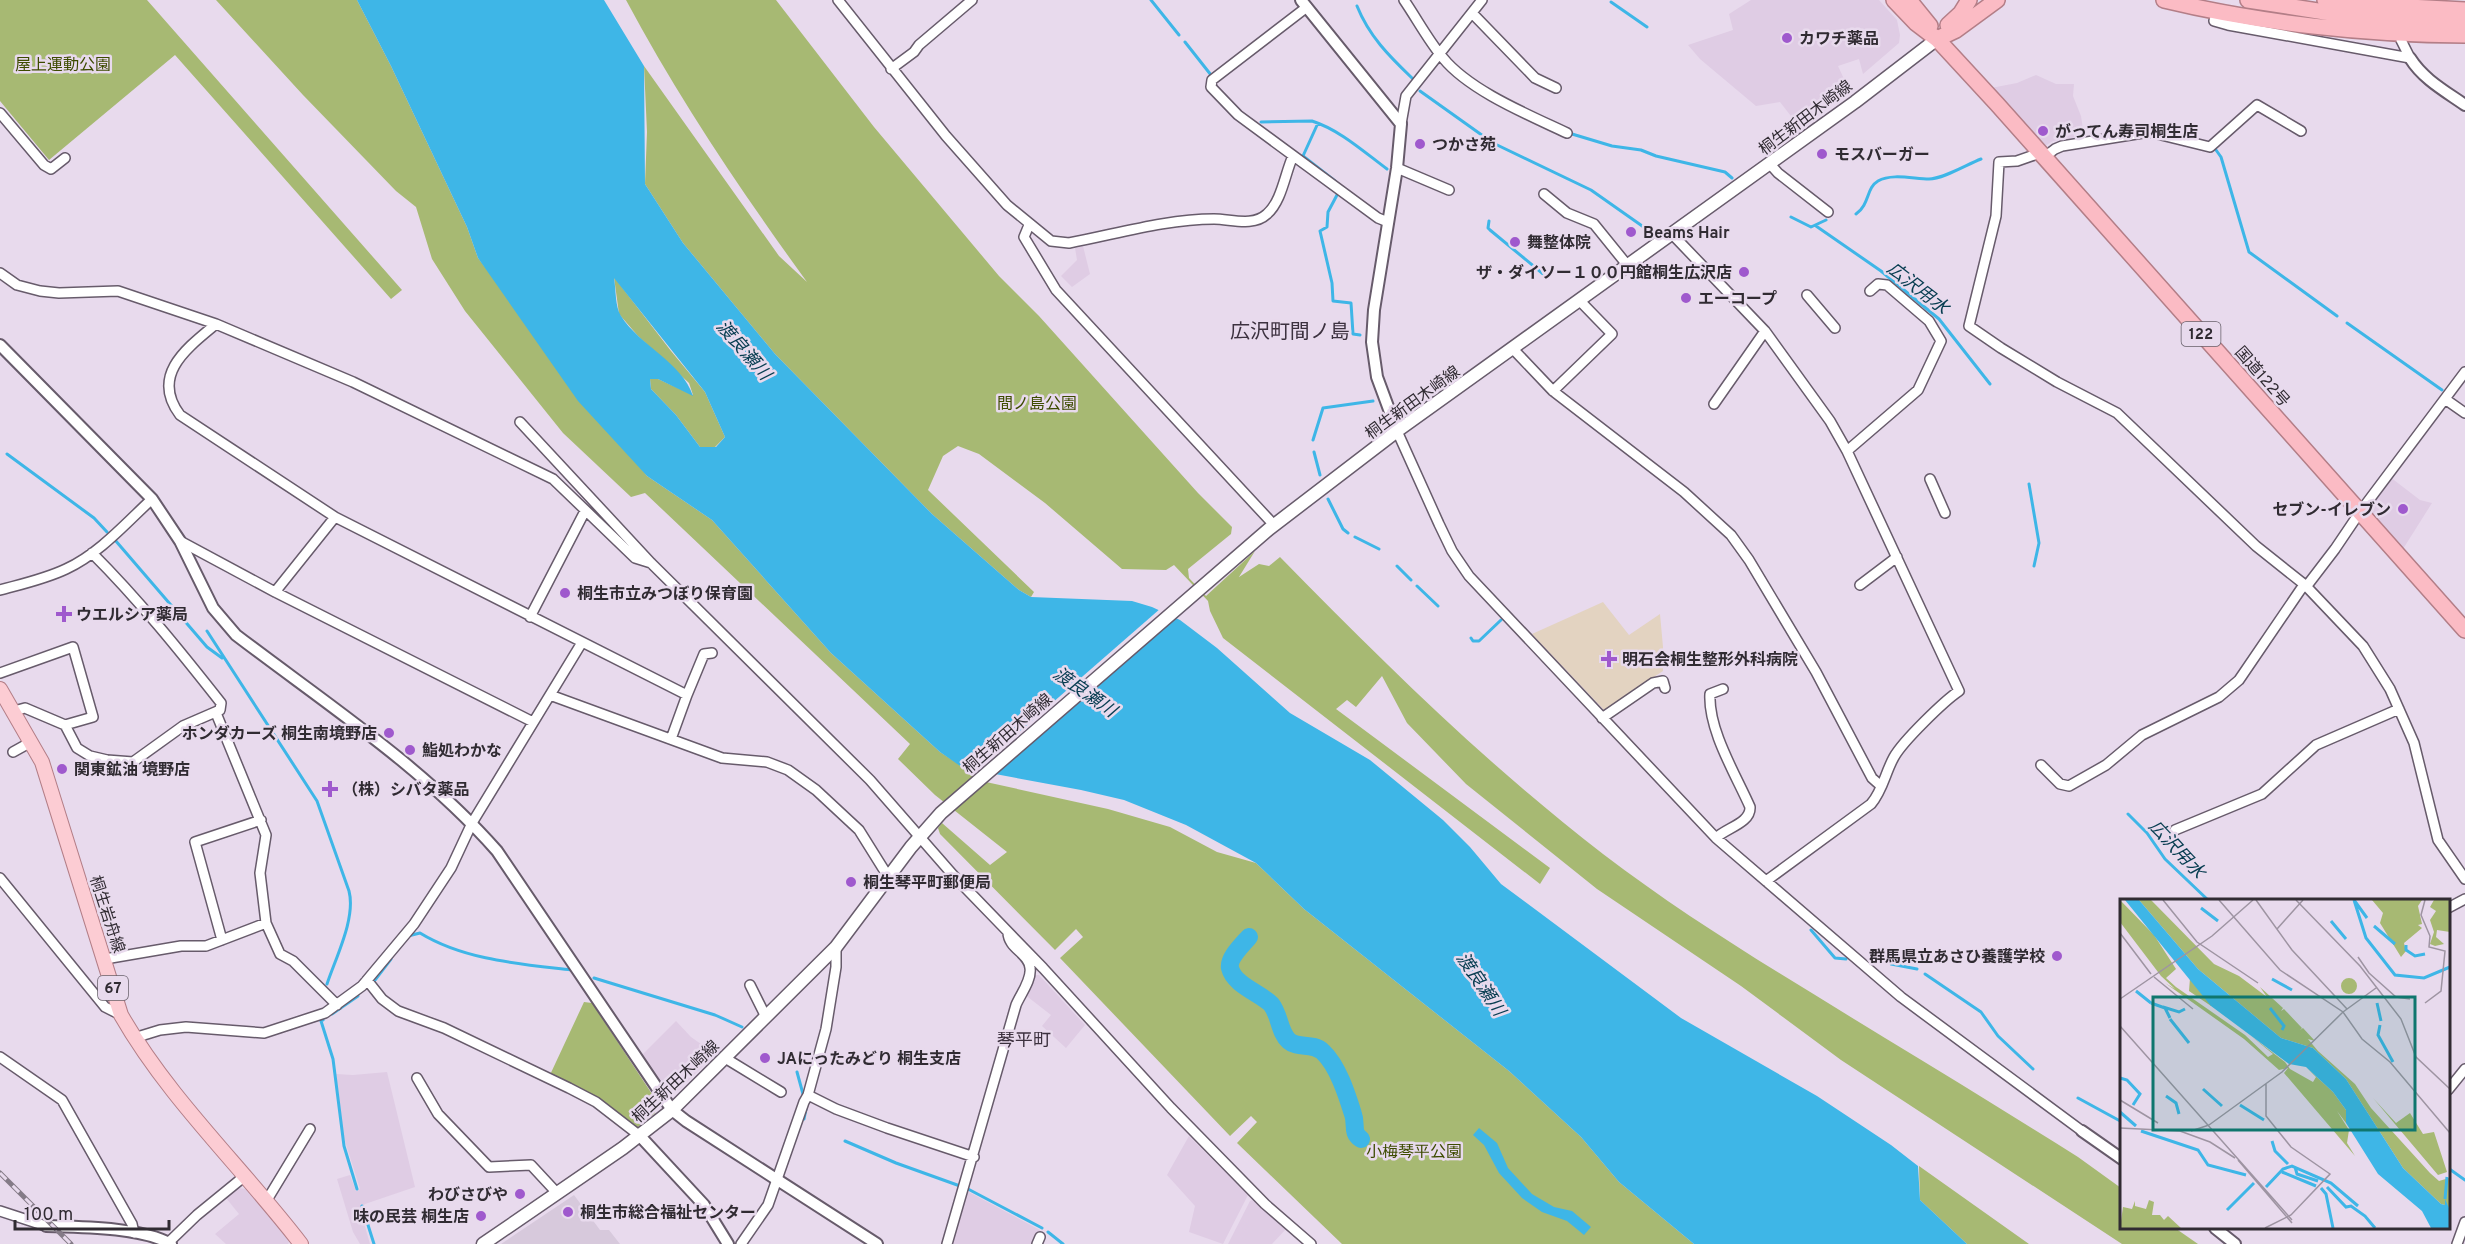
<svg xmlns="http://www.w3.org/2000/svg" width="2465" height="1244" font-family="Overpass,'Noto Sans JP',sans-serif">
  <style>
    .built { fill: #dfcce4 }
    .education { fill: #d7c9dc }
    .medical { fill: #e3d3c1 }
    .green { fill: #a7b973 }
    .water { fill: #3eb6e7; fill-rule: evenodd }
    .pier { fill: #e8daed }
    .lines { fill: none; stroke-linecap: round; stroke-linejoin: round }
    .stream { stroke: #3eb6e7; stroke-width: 3 }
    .river { stroke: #3eb6e7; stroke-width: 18 }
    .minor-casing { stroke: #675b6b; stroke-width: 12 }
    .tertiary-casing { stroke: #675b6b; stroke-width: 14 }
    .secondary-casing { stroke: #675b6b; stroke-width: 15 }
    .primary-casing { stroke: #b37e87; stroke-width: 16 }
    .trunk-casing { stroke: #b37e87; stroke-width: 18 }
    .minor { stroke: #fff; stroke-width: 9 }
    .tertiary { stroke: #fff; stroke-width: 10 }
    .secondary { stroke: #fff; stroke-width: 12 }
    .primary { stroke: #fcccd3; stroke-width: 14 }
    .trunk { stroke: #fbbbc4; stroke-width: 15 }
    .rail-casing { stroke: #847b87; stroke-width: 5 }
    .rail { stroke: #e8daed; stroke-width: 3; stroke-dasharray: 9; stroke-linecap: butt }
    .poi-dot { fill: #9f59cd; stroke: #e8daed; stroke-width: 2 }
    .labels { text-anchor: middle; stroke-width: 5; stroke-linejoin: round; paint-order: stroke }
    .shield { fill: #e8daed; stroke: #67606a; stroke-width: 1.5 }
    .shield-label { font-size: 15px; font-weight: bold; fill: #302b32 }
    .poi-label { font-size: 16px; font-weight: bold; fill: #302b32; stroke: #e8daed; text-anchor: start }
    .park-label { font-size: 16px; fill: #3d4b00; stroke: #e8daed }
    .street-label { font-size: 16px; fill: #302b32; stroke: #e8daed }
    .water-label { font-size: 18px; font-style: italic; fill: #063c50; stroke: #e8daed }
    .neighbourhood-label { font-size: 18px; fill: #3c313f; stroke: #e8daed }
    .quarter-label { font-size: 20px; fill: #3c313f; stroke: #e8daed }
    .inset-river { fill: none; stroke: #3eb6e7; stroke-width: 3 }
    .inset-road { fill: none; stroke: #9e94a2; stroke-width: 1.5 }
    .view { fill: #0f766e; fill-opacity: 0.15; stroke: #0f766e; stroke-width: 3 }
    .inset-edge { fill: none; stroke: #302b32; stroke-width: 3 }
  </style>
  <rect width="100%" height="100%" fill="#e8daed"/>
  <path class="built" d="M1751,0H1879L1897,20L1900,35L1899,43L1863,74L1859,59L1838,66L1850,92L1801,129L1780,102L1756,106L1700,59L1688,45L1733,30L1729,14Z
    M2036,75L2056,84H2074L2073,96L2081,116L2084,136L2053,141L2045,146L1991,88L2017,83Z
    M1083,246L1090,274L1072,287L1061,276L1077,260L1075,248Z
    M2390,477L2420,500L2432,503L2403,549L2366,507Z
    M1035,975H1039L1085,1025L1066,1048L1042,1026L1051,1015L1024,994Z
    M676,1021L691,1037L715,1054L676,1093L666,1092L642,1055Z
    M387,1072L415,1187L365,1204L360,1209L370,1244H360L353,1232L337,1179L350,1175L356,1191L360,1189L344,1138L336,1074L353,1075Z
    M1189,1136L1248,1195L1223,1244L1189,1232L1195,1206L1167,1175Z
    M238,1188L246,1189L276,1224L289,1242L288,1244H226L215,1234L239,1214L226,1198Z
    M967,1191L1040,1230L1033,1244H951Z
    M1252,1200L1286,1229L1272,1244H1228L1250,1201Z"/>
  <path class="education" d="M574,1195L600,1230H609L620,1244H501Z"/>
  <path class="medical" d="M1603,602L1629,635L1660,614L1663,647V671L1604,710L1532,634Z"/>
  <path class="green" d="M0,0H147L402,290L391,299L175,55L49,160L0,101Z
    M216,0H357L391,66L467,227L478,258L647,476L712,520L831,653L940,752L986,782L1108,809L1170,827L1217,852L1256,863L1304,909L1509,1071L1581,1137L1619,1182L1694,1244H1342L1237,1143L1257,1122L1251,1116L1230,1136L1060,958L1083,937L1076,929L1055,950L940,834L938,828L942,823L990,865L1007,852L935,795L898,759L910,744L645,493L631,497L563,433L465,311L432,259L416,207L396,191L303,95Z
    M626,0H776L874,127L999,276L1039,316L1198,493L1232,527L1231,534L1188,569L1189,578L1206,596L1255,551L1239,577L1259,564L1269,566L1280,557C1383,662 1486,764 1603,854C1692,922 1789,979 1885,1038C1950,1077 2014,1117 2078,1157L2121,1188L2122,1228H2175L2198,1244H2122L1841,1060L1741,986L1597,889L1466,784L1407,723L1382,676L1356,707L1347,700L1336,709L1550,868L1540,884L1223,638L1210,611L1208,601L1174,565L1166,570L1122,569L1045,503L979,454L958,446L943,456L928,490L1034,592L1031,597L1019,590L932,514L775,354L683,243L645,184L647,132L644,66L779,256L807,282C741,191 679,99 626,0Z
    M614,277L671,351L705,392L725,437L715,447H700L676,415L651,389L650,379H658L693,395L689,383L638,336L619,314Z
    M584,1002L592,1003L656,1100L655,1113L638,1127H634L549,1077Z
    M1919,1166L2029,1244H1967L1920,1200Z"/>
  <path class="water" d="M357,0H604L644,66L645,184L683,243L775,354L932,514L1019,590L1031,597L1132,601L1152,607L1180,620L1217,648L1290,713L1370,760L1443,820L1470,847L1501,884L1681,1018L1817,1096L1891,1145L1918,1166L1920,1200L1967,1244H1694L1619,1182L1581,1137L1509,1071L1304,909L1256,863L1186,825L1124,800L1081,790L963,768L940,752L831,653L712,520L647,476L578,401L478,258L467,227L391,66ZM614,278L705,392L725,437L716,447H700L676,415L651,389L650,379H658L693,396C682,362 640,346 621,316C615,307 616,289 614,278Z
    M1479,1128L1497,1143L1508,1168L1532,1194L1554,1207L1572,1211L1591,1227L1584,1235L1567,1221L1542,1212L1522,1198L1499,1173L1484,1145L1473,1135Z"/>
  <path class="pier" d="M1161,608L1178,616L992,776L972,773Z"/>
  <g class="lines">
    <path class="stream" d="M1151,0L1179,35
      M1611,2L1647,27
      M1357,6C1369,36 1389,56 1412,78
      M1185,42L1211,75
      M1420,91L1493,143L1591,190L1655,235
      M1261,122L1312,121C1340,130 1364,152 1387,169
      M1318,123L1303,156L1335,181
      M1572,134L1612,146L1641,150L1656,156L1725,172L1732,178
      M2216,150L2221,157L2249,252L2337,316
      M1337,195L1328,212L1327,227L1320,231L1332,283L1333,301L1351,303L1353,334L1360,335
      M1856,214C1870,204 1866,188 1878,181C1892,173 1914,179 1929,179C1943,179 1966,165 1981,159
      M1791,217L1811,227L1826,220
      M1489,221L1488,228L1490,230L1548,278
      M1816,226L1881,271L1939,319L1990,384
      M2347,323L2442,390
      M1313,440L1323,408L1373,401
      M1314,452L1320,475
      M7,454L94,518L107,532
      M2029,484L2039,543L2034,566
      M1328,499L1343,529L1348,533
      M1355,537L1379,549
      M115,540L207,647L222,658
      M1397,566L1411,580
      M1417,586L1438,606
      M207,631L317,801L349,891C356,918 336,957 327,984
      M1471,638L1473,641H1479L1501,620
      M2128,814L2147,833L2165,859L2208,900
      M1811,930L1835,958L1846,959
      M408,936L420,933C464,960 520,964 571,970
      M1891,964L1917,969
      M1925,974L1981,1012L1998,1036L2033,1069
      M594,978L715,1015L742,1027
      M375,980L391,959
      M332,1014L358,996
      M323,1020L321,1021L333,1059L344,1146L357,1189
      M797,1072L803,1094
      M2078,1098L2122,1122
      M804,1119L806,1109
      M845,1141L896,1163L960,1186
      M2448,1168L2465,1180
      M968,1189L1042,1228
      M362,1206L374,1244
      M1048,1232L1063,1244"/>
    <path class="river" d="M1249,937C1243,944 1228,958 1230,968C1234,985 1260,993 1271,1004C1280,1015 1279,1032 1289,1041C1298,1049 1313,1042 1323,1052C1338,1066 1347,1095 1353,1114C1357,1125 1351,1132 1361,1139"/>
    <defs>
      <path id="minor" d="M838,0L946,136L1007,205L1051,241L1069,243C1117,234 1166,219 1214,219C1231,219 1253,227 1267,214C1282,201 1285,173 1293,156
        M1404,0C1417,19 1428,40 1443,58C1470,91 1529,115 1567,133
        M1307,7L1212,80L1211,87L1238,115L1378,218L1388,222
        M2217,10L2214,21L2228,25L2410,58
        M1472,13L1535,78L1556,88
        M2401,40L2410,58
        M891,69L914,52L919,45L972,0
        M0,113L44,165L51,169L65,158
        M1401,124L1406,96L1482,0
        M2040,153L2017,161L1999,162L1996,216L1969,326L2001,348L2057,382L2117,413L2256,546L2305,585L2363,646L2390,689L2414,743L2438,840L2465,879
        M2043,158L2055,149L2062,146L2149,132L2210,147L2257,105L2301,131
        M1770,164L1778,173L1828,212
        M1397,168L1449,190
        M1544,194L1567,213L1594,224L1628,266
        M1029,225L1024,237L1056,290L1274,525
        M1672,234L1765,331L1830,421L1847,451L1959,691C1944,701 1903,741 1894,757C1885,773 1883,790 1871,804L1766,881
        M0,273L17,285L40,291L59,293L118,291L216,324L353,382L553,479L635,558L651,563
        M1807,295L1835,328
        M216,324C187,348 150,375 180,415L335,517L687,695L671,739
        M1513,349L1553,391L1684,492L1731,535L1749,560L1816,672L1872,778L1881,786
        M1553,391L1612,334L1580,301
        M2445,399L2465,413
        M1714,404L1765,331
        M520,422L651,563L870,780L953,875L1043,968L1171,1108L1265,1204L1311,1244
        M1397,431L1439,524L1452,551L1469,576L1716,838L1901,997L2082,1131
        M1847,451L1918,390L1941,341L1929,321L1887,285L1878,284L1870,291
        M1930,479L1945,513
        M180,541L275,592L533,722
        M1860,585L1897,557
        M0,590C22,584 45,579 66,569C99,554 126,523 152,499
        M275,592L335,517
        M530,617L585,511
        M0,673L73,647L93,717L65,725
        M550,695L722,758L767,762L788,770L816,790L859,830L884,870L890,875
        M687,695L704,654L712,653
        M14,711L25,708L65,725L77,748L90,756L107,760L133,762L183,726L220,710L221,703C180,651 139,600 92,553
        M216,713L266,835L260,873L266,923L280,954L293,961L337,1005
        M1602,718L1653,683L1663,681L1665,688
        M13,752L31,742
        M2041,765L2060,784L2069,786L2106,765L2142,735L2219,697L2239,680L2301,589L2309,583L2335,549L2360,512L2465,372
        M2175,830L2262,794L2316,745L2399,709
        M1716,838C1726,828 1751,823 1750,807C1736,775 1708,730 1710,694L1723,689
        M0,878L105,1007L121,1015
        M2448,908L2465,899
        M222,940L195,842L261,820
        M105,959L181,946H206L266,923
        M367,980L382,999L398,1011L444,1028L569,1088L596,1102L640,1136
        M750,985L766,1017
        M134,1038L160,1030L186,1027L264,1033L325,1013L362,986L414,924L451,868L472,823L581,644
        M0,1057L62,1100L132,1224L134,1233
        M725,1058L781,1092
        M417,1078L438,1114L489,1167L531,1165L557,1193
        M2448,1090L2465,1069
        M808,1095L836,1109L887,1128L974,1157
        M267,1200L310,1129
        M0,1211L46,1226
        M169,1242L197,1215L246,1175
        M741,1244L768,1205L804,1102L808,1095L826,1029L836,967V947
        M947,1244L1016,1005C1020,995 1032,980 1030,968C1029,953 1008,949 1008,932
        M1037,1244L1040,1237
        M2457,1244L2465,1222"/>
      <path id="tertiary" d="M1301,0L1401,124L1397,168L1374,310L1372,342L1377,377L1397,431
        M2410,58C2423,79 2445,91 2465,105
        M0,345L152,499L180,541L213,608L236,635C325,703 422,766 497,851L672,1110L686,1121L877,1244
        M2082,1131L2122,1159
        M640,1136L704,1205L728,1244
        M46,1226C81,1227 141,1227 171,1244
        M2215,1228L2235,1244"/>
      <path id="secondary" d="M483,1244L623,1148L672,1110L836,947L911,847L941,813L1269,529L1397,431L1855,102L1937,39"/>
      <path id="primary" d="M0,689L42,762L121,1015C169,1099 242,1167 301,1244"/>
      <path id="trunk" d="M1894,0L1916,23L1937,39L1997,104L2465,630
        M1909,0L1930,26
        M2164,0C2259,23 2367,35 2465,35
        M2248,0L2369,19L2465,24
        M2325,0L2371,5L2465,10
        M1948,25L1961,13L1969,0
        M1937,39L1956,30L1997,0"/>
    </defs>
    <use href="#minor" class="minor-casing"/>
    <use href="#tertiary" class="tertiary-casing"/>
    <use href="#secondary" class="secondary-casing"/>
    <use href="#primary" class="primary-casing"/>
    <use href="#trunk" class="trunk-casing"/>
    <use href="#minor" class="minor"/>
    <use href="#tertiary" class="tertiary"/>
    <use href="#secondary" class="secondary"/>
    <use href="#primary" class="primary"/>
    <use href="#trunk" class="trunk"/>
    <defs>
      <path id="rail" d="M0,1173L71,1244"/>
    </defs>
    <use href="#rail" class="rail-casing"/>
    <use href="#rail" class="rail"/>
  </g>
  <g class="poi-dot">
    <circle cx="1787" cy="38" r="6"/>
    <circle cx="2043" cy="131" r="6"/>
    <circle cx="1420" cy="144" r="6"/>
    <circle cx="1822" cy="154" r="6"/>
    <circle cx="1631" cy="232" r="6"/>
    <circle cx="1515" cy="242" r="6"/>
    <circle cx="1744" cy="272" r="6"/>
    <circle cx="1686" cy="298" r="6"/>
    <circle cx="2403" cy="509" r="6"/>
    <circle cx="565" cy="593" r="6"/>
    <path d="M61 605h6v6h6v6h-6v6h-6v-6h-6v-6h6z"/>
    <path d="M1606 650h6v6h6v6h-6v6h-6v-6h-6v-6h6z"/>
    <circle cx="389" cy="733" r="6"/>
    <circle cx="410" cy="750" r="6"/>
    <circle cx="62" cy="769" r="6"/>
    <path d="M327 780h6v6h6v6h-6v6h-6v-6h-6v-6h6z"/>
    <circle cx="851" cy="882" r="6"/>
    <circle cx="2057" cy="956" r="6"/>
    <circle cx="765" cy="1058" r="6"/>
    <circle cx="520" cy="1194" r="6"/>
    <circle cx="568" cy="1212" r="6"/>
    <circle cx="481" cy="1216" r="6"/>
  </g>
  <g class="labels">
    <g class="shield">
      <rect x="2181.5" y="322" width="39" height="24" rx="4.5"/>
      <rect x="98" y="976" width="30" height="24" rx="4.5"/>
    </g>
    <g class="shield-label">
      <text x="2201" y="339">122</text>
      <text x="113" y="993">67</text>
    </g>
    <g class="poi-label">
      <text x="1799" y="44">カワチ薬品</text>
      <text x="2055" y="137">がってん寿司桐生店</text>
      <text x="1432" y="150">つかさ苑</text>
      <text x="1834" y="160">モスバーガー</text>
      <text x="1643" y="238">Beams Hair</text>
      <text x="1527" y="248">舞整体院</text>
      <text x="1732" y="278" text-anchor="end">ザ・ダイソー１００円館桐生広沢店</text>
      <text x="1698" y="304">エーコープ</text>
      <text x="2391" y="515" text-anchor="end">セブン-イレブン</text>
      <text x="577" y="599">桐生市立みつぼり保育園</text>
      <text x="76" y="620">ウエルシア薬局</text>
      <text x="1622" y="665">明石会桐生整形外科病院</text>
      <text x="377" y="739" text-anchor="end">ホンダカーズ 桐生南境野店</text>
      <text x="422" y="756">鮨処わかな</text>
      <text x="74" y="775">関東鉱油 境野店</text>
      <text x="342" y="795">（株）シバタ薬品</text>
      <text x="863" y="888">桐生琴平町郵便局</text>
      <text x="2045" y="962" text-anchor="end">群馬県立あさひ養護学校</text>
      <text x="777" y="1064">JAにったみどり 桐生支店</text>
      <text x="508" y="1200" text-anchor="end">わびさびや</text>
      <text x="580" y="1218">桐生市総合福祉センター</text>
      <text x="469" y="1222" text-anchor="end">味の民芸 桐生店</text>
    </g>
    <g class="park-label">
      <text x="63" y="70">屋上運動公園</text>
      <text x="1037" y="409">間ノ島公園</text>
      <text x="1414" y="1157">小梅琴平公園</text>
    </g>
    <g class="street-label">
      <text transform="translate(1805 117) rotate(-37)" y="6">桐生新田木崎線</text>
      <text transform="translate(2263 376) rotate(49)" y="6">国道122号</text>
      <text transform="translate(1412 402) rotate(-36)" y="6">桐生新田木崎線</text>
      <text transform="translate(1007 733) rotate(-41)" y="6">桐生新田木崎線</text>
      <text transform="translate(108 914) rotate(72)" y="6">桐生岩舟線</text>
      <text transform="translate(675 1081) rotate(-43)" y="6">桐生新田木崎線</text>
    </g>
    <g class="water-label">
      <text transform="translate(1918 288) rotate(38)" y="6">広沢用水</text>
      <text transform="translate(744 350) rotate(49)" y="6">渡良瀬川</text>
      <text transform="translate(1085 692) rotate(35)" y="6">渡良瀬川</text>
      <text transform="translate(2177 849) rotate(47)" y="6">広沢用水</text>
      <text transform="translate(1481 984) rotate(56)" y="6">渡良瀬川</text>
    </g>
    <g class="neighbourhood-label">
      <text x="1024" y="1046">琴平町</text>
    </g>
    <g class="quarter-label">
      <text x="1290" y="338">広沢町間ノ島</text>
    </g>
  </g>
  <g transform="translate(2120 899)">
    <rect width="330" height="330" fill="#e8daed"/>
    <path d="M0,1L34,36L56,70L46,79L56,88L125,136L148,158L153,155L131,137L165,163L170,170L193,183L196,178L186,168L213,193L226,211V224L217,212L229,231L227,244L235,257L164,174L168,169L159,171L124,140L45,84L55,90L41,77L0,23ZM19,1H31L94,65L119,77L147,98L140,88L163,109L161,112L164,110L182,129L180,131L183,129L195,142L188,140L198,152L235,185L251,209L310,274L319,282L329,279L330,311L325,302V306L321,305L283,269L226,180L193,149L161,139L78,70ZM252,1H302L298,7L302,25L298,26L302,29L284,44L286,52L281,58L260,24L263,14ZM314,1H330V33L317,31L316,38L324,45L315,47L310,45L314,33L310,21L316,12L310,8ZM221 87a8 8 0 1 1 16 0a8 8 0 1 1-16 0ZM70,79L91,103V107L69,92ZM253,199L276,224L290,214L303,235L314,233L327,273L318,276ZM29,301L34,303L32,316H40L44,321L48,317L61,329H0L3,308L12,310L15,302V307L26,310Z" fill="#a7b973"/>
    <path d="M5,1H19L78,70L161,139L193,149L226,180L283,269L321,305L325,306V300L330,311V329H311L302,312L258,275L226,224V211L213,193L186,168L169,165L91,107Z" fill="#3eb6e7"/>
    <path class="inset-river" d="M234,1L247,19M234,1L246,39L275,76L304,79L330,68M81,9L98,22M211,22L226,40M254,27L275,45M286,46V51L295,57L305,55M152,80L172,91M16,92L31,104M31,104L45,109L50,119M257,104L261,122M43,108L59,113L65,110M150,109L164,127L162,131M50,120L69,144M260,126L258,136L273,163M0,179L7,181L20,195L13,206M83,190L102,207M46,197L56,204L59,215M120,206L144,221M0,213L16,227M21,232L78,251L88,266L126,276M152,242L155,252L168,265M175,268L177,275L198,282M162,273L196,287M146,288L163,270L172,267L211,284L238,307M207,288L226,308L231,307L245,317L255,329M201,289L206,295L213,329M325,300L327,278M107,311L134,284"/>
    <path class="inset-road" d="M43,1L77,43L138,84M99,1L160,71L223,113L242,140L270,163L330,234M136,1L172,51L227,110M176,1L240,67L281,120L296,158L330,190M305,1L301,16L310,37L309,48L325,52L321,92L305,104M157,30L183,1M0,34L31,75M238,58L249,74L276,98L290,100M34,78L73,110M0,100L92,37L133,1M0,127L172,321M0,201L38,224M89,226L162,173L223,113L256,89M0,229L60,232L90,243L115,259M71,232L89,226M118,261L172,324M145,329L171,316L210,275L171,248L146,217V185"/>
    <path class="view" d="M33,98H295V231H33Z"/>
    <rect width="330" height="330" class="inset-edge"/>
  </g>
  <path d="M15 1220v9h154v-9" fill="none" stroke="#302b32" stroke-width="3"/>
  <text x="24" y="1220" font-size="18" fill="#302b32" stroke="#e8daed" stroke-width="4.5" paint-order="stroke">100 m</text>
</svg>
